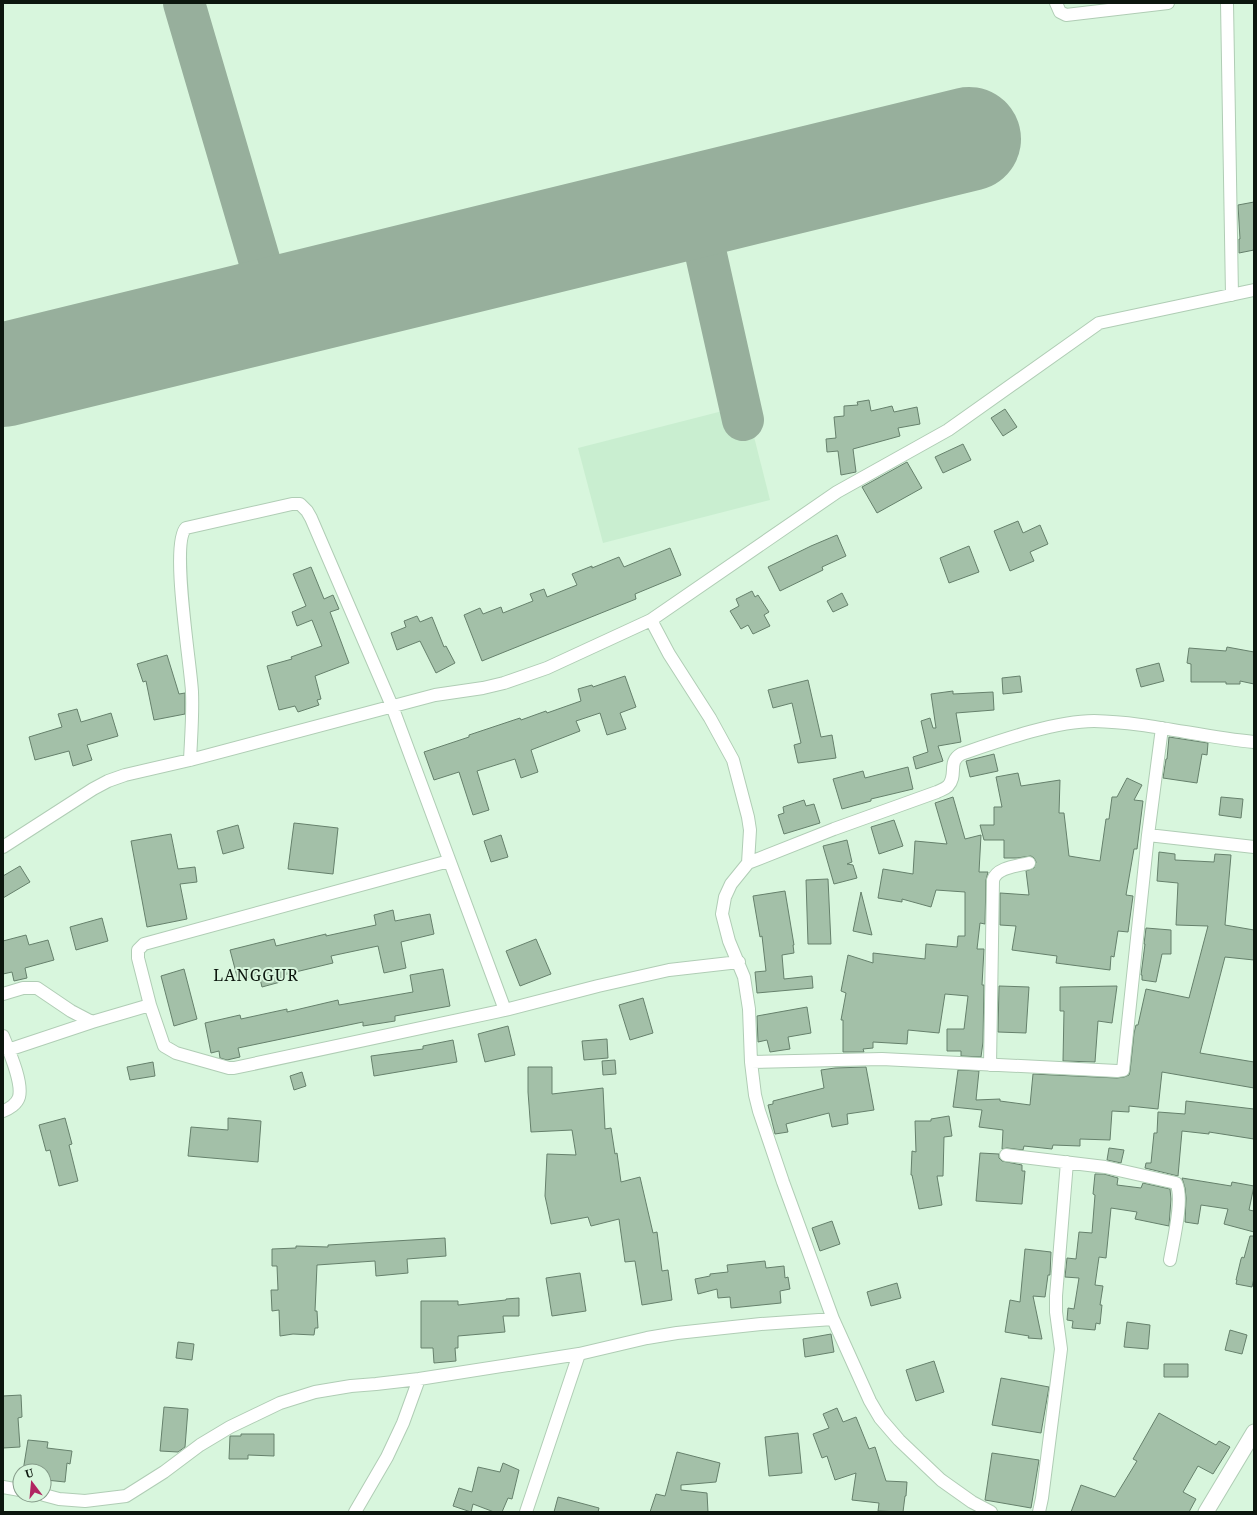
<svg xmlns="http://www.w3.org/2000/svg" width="1257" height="1515" font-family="'Noto Serif',serif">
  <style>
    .built { fill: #c9eed0 }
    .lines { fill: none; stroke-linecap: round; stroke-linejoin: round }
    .taxiway { stroke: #97af9c; stroke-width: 42 }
    .runway { stroke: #97af9c; stroke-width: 104 }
    .building { fill: #a3c0a8; stroke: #66816c }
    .minor-casing { stroke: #b0cdb5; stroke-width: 14 }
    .tertiary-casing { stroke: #b0cdb5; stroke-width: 17 }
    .minor { stroke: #fff; stroke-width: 12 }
    .tertiary { stroke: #fff; stroke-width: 15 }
    .labels { text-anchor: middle; stroke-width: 4; stroke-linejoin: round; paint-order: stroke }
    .quarter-label { font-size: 16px; letter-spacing: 1px; fill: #0c160e; stroke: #d8f6dd }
  </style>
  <rect width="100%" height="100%" fill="#d8f6dd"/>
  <path class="built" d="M746,405L770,500L603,543L578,448Z"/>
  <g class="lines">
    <path class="taxiway" d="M184,3L264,276L275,308
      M655,216L681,222L695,232L705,250L710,228L721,211L744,194
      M705,250L743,420"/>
    <path class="runway" d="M3,375L969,139"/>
  </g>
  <path class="building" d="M1254,202V250L1239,253V239H1240L1238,205Z
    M869,400L871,411L892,406L894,412L917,407L920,424L898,428L900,436L853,449L856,472L841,475L838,451L827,452L826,439L836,438L834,417L844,416V406L858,405L857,402Z
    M1005,409L1017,427L1003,436L991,418Z
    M963,444L971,460L943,473L935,457Z
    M907,462L922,488L877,513L862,487Z
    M1018,521L1023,533L1040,525L1048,544L1030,552L1034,561L1010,571L994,531Z
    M837,535L846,556L822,567L823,570L780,591L768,567L811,546Z
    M969,546L979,572L949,583L940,558Z
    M670,548L681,575L635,594L636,599L482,661L464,615L480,608L483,614L501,607L503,613L533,601L530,594L544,589L547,597L577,585L572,574L592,566V568L619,557L624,567Z
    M311,567L324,599L333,595L339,609L330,612L349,663L315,676L321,699L317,700L319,705L298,712L295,706L279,710L267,666L292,659L291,657L322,646L312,620L297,626L292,612L306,606L293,574Z
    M752,591L755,597L758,595L769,612L764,615L770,626L753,634L748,625L741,629L730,611L739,606L736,599Z
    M842,593L848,605L833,612L827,601Z
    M417,616L420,622L432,617L444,647L446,646L455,663L436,673L420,641L397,650L391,633L406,627L404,621Z
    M1227,647L1254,652V684L1240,681V684H1226V682H1191V664L1187,663L1189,648L1226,651Z
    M167,655L179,694L185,693V714L154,720L146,681L143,682L137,664Z
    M1159,663L1164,681L1141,687L1136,669Z
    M625,676L636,707L620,713L626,729L607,735L600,713L576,721L580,731L531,750L538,772L521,778L515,759L477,771L489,810L473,815L459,772L434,780L424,752L469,737V735L520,718L521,720L546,711L547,713L581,701L578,689L592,685L593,687Z
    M1020,676L1022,692L1003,694L1002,678Z
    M808,680L821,737L832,735L836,758L798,763L794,745L801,743L792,703L773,708L768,690Z
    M953,691V694L993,692L994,710L956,713L961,742L938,746L943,761L916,769L913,757L928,752L921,721L930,718L933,728H936L931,694Z
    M77,709L81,722L111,713L118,736L87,745L92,760L73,766L69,751L35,760L29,737L62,727L58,714Z
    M1169,737L1208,743L1207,755L1202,754L1197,783L1163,778L1166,759H1167Z
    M994,754L998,771L970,777L966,761Z
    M908,767L913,789L871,799V801L842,809L833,779L863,771L865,778Z
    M1018,773L1021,786L1060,780L1059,813H1064L1069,856L1100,861L1106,819H1109L1112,797H1117L1127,778L1142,785L1134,800L1143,801L1137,849H1134L1126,895L1133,896L1128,932L1118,931L1114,957L1111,956L1110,970L1056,963L1057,956L1012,950L1016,926L1000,925V893L1029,895L1026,871L1034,868L1036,862L1034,858L1031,856L1017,858H1004V840H984L980,825H994V807H1002L996,777Z
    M953,797L965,839L981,835L979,872H988L986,880L985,924L980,923L977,949H984L982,985H984L983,1042L981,1057L961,1056V1051H947V1029H964L968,996L945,994L939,1033L908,1030L907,1044L873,1042V1048L863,1049L864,1052H843V1020H841L846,993L841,991L848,955L873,963V953L925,959L926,944L957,947L958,936H965V892L936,890L931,907L902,899V902L878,898L883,869L913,874L915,841L947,844L935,803Z
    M1221,797L1243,799L1241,818L1219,815Z
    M804,800L806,806L814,804L820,823L784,834L778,815L784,813L783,807Z
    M894,820L903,846L879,854L871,827Z
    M294,823L338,828L333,874L288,869Z
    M238,825L244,848L223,854L217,831Z
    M171,834L178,869L195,867L197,882L180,884L187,919L147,927L131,841Z
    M501,835L508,857L491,862L484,841Z
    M847,840L852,862L847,864L853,865L857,878L834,884L823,846Z
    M1159,852L1175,854V860L1214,862L1215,854L1231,855L1225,925L1254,930V960L1225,957L1200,1053L1254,1062V1088L1162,1072L1158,1109L1129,1106V1112L1112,1111L1110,1140L1080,1139V1146L1053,1145L1052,1149L1024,1146L1023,1150L1007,1148L1002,1149L1003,1130L979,1127L982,1110L953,1107L958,1070L979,1071L976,1100L1000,1099V1101L1030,1105L1033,1074L1117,1078L1124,1077L1129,1075L1130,1071L1134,1033L1136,1025H1138L1146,989L1189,998L1208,926L1176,925L1178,883L1157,881Z
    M20,866L30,882L3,898V876Z
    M828,879L831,944H808L806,880Z
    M785,891L794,945H793L794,953L782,955L784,979L812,976L813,988L757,993L755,972L766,971L762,936L760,937L753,896Z
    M861,892L872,935L853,931Z
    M393,910L395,921L430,914L434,934L401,942L406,968L384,973L378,946L331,956L333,963L283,975L284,981L262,987L259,975L238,980L230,950L274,939L276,946L326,934V936L376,925L374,915Z
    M102,918L108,941L76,950L70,927Z
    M1146,928L1171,930V954H1162L1156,982L1142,980V975H1141L1145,944H1144Z
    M26,935L29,945L48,940L54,960L25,968L27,978L14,981L12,972L3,974V941Z
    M536,939L551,974L520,986L506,951Z
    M184,969L197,1019L174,1026L161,976Z
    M443,969L450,1006L395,1016V1021L363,1026V1022L238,1048L240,1057L227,1060L220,1058L219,1051L211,1053L205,1023L240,1015L241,1019L287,1009V1012L338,1000L339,1005L413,992L410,975Z
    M999,986L1029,987L1026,1033L998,1032Z
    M1117,986L1112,1023L1098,1021L1095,1062L1063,1061L1064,1011H1060V987Z
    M643,998L653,1033L630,1040L619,1005Z
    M807,1007L811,1033L788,1037L790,1049L770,1052L767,1040L758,1042L757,1016Z
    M508,1026L515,1055L485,1062L478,1034Z
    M607,1039L608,1058L584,1060L582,1041Z
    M453,1040L457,1062L374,1076L371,1056L423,1049V1046Z
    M615,1060L616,1074L603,1075L602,1061Z
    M153,1062L155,1076L130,1080L127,1067Z
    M528,1067H552V1094L603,1088L605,1129L611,1128L615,1154L617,1153L621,1182L640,1177L653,1233L657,1232L662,1271L668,1270L672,1300L642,1305L635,1261L625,1262L619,1219L591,1226L588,1217L551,1224L545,1196L547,1154L576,1155L572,1130L531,1132L528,1092Z
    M866,1067L874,1110L847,1114L848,1124L832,1127L829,1113L786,1124L788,1132L775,1134L768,1105L773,1104V1101L824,1088L821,1070L835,1068Z
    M302,1072L306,1086L294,1090L290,1076Z
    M1186,1101L1254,1109V1139L1209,1132V1134L1182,1131L1178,1176L1145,1168L1146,1163H1151L1154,1133H1157L1158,1112L1185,1114Z
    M949,1116L952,1136L944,1137L943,1176H937L942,1205L919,1209L912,1175H911L912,1151L916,1152L915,1121H931V1119Z
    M65,1118L72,1144L69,1145L78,1181L59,1186L50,1150L46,1151L39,1125Z
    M228,1118L261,1121L258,1162L188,1156L191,1127L228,1130Z
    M1109,1148L1124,1150L1121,1163L1107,1160Z
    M980,1153L999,1154V1158L1002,1161L1022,1165V1171H1025L1022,1204L976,1201Z
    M1095,1174H1104L1118,1178L1117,1185L1141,1188L1143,1183L1170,1189L1171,1199L1169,1226L1135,1219L1137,1212L1111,1208L1106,1258L1099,1257L1095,1285L1103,1286L1100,1305H1102L1100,1324L1096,1323L1095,1330L1072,1328L1073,1321L1067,1320L1068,1308L1074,1309L1079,1278L1065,1277L1067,1258L1076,1259L1079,1232L1092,1233L1095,1195L1093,1194Z
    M1182,1178L1231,1186L1232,1182L1254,1186L1249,1210L1254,1211V1232L1224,1224L1228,1209L1201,1205L1198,1224L1185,1222L1186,1198L1185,1188Z
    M832,1221L840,1244L820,1251L812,1228Z
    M1250,1236H1254V1278L1252,1287L1236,1284L1237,1280H1236L1241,1259L1242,1257L1244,1258Z
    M445,1238L446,1256L407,1259L408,1273L376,1276L375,1261L317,1265L315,1311H317L318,1328H315L314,1335L293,1334L280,1336L279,1310L272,1311L271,1290H278L277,1266H272V1249L296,1248V1246L328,1247V1245Z
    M1025,1249L1051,1252L1050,1275H1048L1045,1297L1033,1296L1042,1339L1028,1338L1029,1336L1005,1332L1010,1300L1020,1302Z
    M765,1261L766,1268L784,1266L785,1278L788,1277L790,1289L780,1291L781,1303L731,1308L730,1297L718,1298L717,1289L698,1294L695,1279L710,1276V1274L728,1272L727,1265Z
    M580,1273L586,1311L552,1316L546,1278Z
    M897,1283L901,1298L871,1306L867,1292Z
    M519,1298V1316H503L505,1332L458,1336V1348H455L456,1361L434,1363L433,1348H421V1301H458V1305L506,1300V1299Z
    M1127,1322L1150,1325L1148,1349L1124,1347Z
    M1230,1330L1247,1335L1242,1354L1225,1350Z
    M831,1334L834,1352L805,1357L803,1339Z
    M178,1342L194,1344L192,1360L176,1358Z
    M934,1361L944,1392L916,1401L906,1370Z
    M1164,1364H1188V1377H1164Z
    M1001,1378L1049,1387L1041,1433L992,1425Z
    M21,1395L22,1417L18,1418L20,1447L3,1448V1396Z
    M164,1407L188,1409L185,1447L178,1452L160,1451Z
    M837,1408L843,1422L856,1417L869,1449L875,1447L886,1481L907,1482L906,1496H905L903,1512L878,1511L879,1503L852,1500L856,1473L835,1480L827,1456L822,1458L813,1434L829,1428L823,1414Z
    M1159,1413L1216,1445L1219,1441L1230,1447L1213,1474L1198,1466L1183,1492L1196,1499L1189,1512H1071L1081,1485L1115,1497L1137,1461L1133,1459Z
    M798,1433L802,1473L769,1476L765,1437Z
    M241,1434H274V1456L248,1455V1459H229L230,1436H241Z
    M28,1440L48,1442L47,1448L72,1451L70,1464L67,1463L65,1482L46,1480L47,1471H23Z
    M677,1452L720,1463L716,1482L681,1485V1490L707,1493L708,1512H650L656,1494L665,1496Z
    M992,1453L1039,1460L1031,1508L985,1500Z
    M503,1463L519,1470L512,1499L508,1498L502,1512H494L473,1504L471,1512L453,1506L459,1488L472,1492L478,1467L500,1472Z
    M558,1497L599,1508L598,1512H554Z"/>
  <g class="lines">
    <defs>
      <path id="minor" d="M1056,3L1060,12L1066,15L1168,3
        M1227,3L1232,295
        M651,620L669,654L710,718L733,760L748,817L750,830L748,863L731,884L725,897L722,914L729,941L744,977L749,1009L751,1062L755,1095L759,1111L783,1182L833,1319
        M190,760C191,738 193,715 192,692C191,666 170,543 186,528L292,504H300L307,511L311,518L392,706L505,1010L598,986L669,970L739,962
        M1148,835L1254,847
        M3,847L93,789L108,781L125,775L190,760L435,695L483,688L504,683L547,668L651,620L837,492L948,430L1099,323L1254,290
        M449,861L144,944L138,950V958L150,1005L164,1046L176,1053L229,1068H234L505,1010
        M748,863L834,829L937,792C941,790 945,789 948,786C958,775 947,762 961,754C999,741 1055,721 1094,721C1148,722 1200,737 1254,742
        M3,994L23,988H37L71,1011L92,1022L150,1005
        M3,1036C9,1051 23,1082 19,1097C17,1104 9,1109 3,1111
        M8,1050L92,1022
        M751,1062L882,1059L1117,1071L1123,1070L1148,835L1162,728
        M990,1065L993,880C997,867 1018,866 1029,863
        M1006,1155L1105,1167L1176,1183C1184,1198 1173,1242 1170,1260
        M3,1487L20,1490
        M44,1495L59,1499L85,1501L126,1496L164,1472L200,1445L230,1427L280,1403L315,1392L351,1386L376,1384L419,1379L579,1354L647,1338L677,1333L761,1324L833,1319L870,1401L880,1418L899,1440L941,1480L972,1502L991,1512
        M355,1512L387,1457L403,1423L419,1379
        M526,1512L579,1354
        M1039,1512L1042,1498L1061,1349L1056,1312V1296L1067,1162"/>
      <path id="tertiary" d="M1206,1512L1254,1432"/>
    </defs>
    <use href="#minor" class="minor-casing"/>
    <use href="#tertiary" class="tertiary-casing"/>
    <use href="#minor" class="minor"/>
    <use href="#tertiary" class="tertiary"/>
  </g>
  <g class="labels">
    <g class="quarter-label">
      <text x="256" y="981">LANGGUR</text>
    </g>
  </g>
  <rect width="1257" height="1515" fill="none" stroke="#0c160e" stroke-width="8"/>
  <g transform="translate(32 1483) rotate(344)"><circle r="19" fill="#d8f6dd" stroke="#869c8a"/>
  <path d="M0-3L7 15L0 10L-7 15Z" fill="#b12561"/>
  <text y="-6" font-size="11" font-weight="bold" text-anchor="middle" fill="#0c160e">U</text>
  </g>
</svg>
